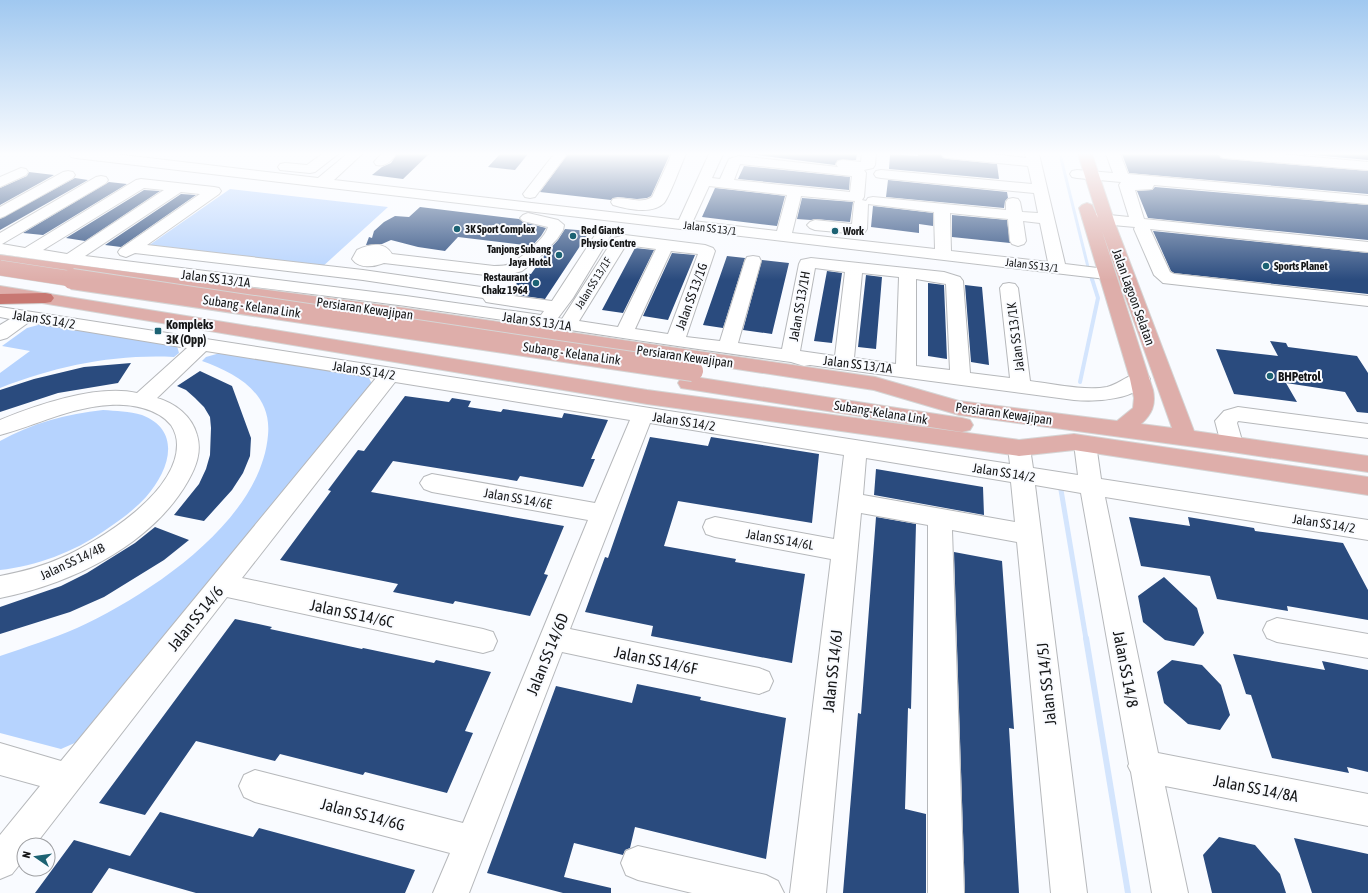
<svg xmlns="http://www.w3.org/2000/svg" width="1368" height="893" font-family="'Asap Condensed',sans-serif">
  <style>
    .green { fill: #b6d3fe }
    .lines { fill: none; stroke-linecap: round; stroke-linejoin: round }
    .stream-far3 { stroke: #d4e5fd; stroke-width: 3 }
    .stream-far2 { stroke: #d4e5fd; stroke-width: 4 }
    .stream-far1 { stroke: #d4e5fd; stroke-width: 5 }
    .stream { stroke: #d4e5fd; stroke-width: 6 }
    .building { fill: #2a4b7e }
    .minor-casing { stroke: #b6b8bb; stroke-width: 2 }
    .major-casing { stroke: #d5d5d5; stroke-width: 2 }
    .highway-casing { stroke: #d5d5d5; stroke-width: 2 }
    .minor { fill: #fff; fill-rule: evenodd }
    .major { fill: #deaeaa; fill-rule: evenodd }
    .highway { fill: #c87872; fill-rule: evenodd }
    .major-bridge-far1-casing { stroke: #d5d5d5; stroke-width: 16; stroke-linecap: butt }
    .major-bridge-casing { stroke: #d5d5d5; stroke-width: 22; stroke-linecap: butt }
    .major-bridge-far1 { stroke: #deaeaa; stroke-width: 15 }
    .major-bridge { stroke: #deaeaa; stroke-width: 20 }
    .poi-dot { fill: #1c6273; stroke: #f9fbff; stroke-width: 1.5 }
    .labels { text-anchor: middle; stroke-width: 4; stroke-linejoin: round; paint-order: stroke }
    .far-street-label { font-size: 11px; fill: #151617; stroke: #f9fbff }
    .far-poi-label { font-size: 11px; font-weight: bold; fill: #151617; stroke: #f9fbff; text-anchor: start }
    .street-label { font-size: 13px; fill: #151617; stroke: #f9fbff }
    .poi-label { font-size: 13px; font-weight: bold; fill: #151617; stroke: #f9fbff; text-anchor: start }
    .near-street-label { font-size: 16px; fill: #151617; stroke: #f9fbff }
  </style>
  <rect width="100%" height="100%" fill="#f9fbff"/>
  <path class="green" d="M230,189L388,207L321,268L148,246Z
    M42,324L177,346L179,353L174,357C114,354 56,366 0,388V373L30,351L2,346L27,328Z
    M220,353L368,376L372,384L86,738L61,749L0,733V656C26,647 52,639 77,628C149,595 261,521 268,435C272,393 236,373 202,361L206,357Z
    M103,410C116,411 129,411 142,415C183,431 169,471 146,497C134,510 119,521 104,531C74,552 36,566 0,570V441C32,423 67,414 103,410Z"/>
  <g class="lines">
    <path class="stream-far3" d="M1060,154L1088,267
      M1091,277L1092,280"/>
    <path class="stream-far2" d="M1080,382L1098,298L1092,279"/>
    <path class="stream-far1" d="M1061,490L1086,639"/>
    <path class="stream" d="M1086,638L1128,893"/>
  </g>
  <path class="building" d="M397,154H429L403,179L372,175L382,167L391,163Z
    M500,154H528L515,170L488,167Z
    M568,154H670L651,196L647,198L637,199L618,197L613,198L611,200L540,192Z
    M749,154H857L856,160H838L835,165Z
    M890,154L918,156V154H941L943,158L948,159L997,164L999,179L889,169Z
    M1122,154H1211L1219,155L1221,158L1226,159L1368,171V194L1129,173Z
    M1302,154H1368V160Z
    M744,166L850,177L849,190L738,179Z
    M29,172L54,175L0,205V188L27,176Z
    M75,178L88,180L0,230V219Z
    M888,180L1007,192L1008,198L1005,201L1004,208L886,197Z
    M109,182L127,184L43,235L23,233Z
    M1155,187L1368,205V240L1148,218L1137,191L1152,190Z
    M715,188L785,196L777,226L702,217Z
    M144,190L160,191L85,241L66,238Z
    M181,194L196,195L121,247L105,245Z
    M802,198L853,202L850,222L815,219L811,220L797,219Z
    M873,206L933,213V226L919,224V233L871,227Z
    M420,207L519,219L523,222L546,228L541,236L532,246L458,237L445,251L418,247L391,240L382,244L366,245L369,237L372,238L374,231L384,222L395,216L409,217Z
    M952,215L1007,220L1010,243L952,237Z
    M565,229L590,231L545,299L510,294L523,273L531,274L547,252L558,240Z
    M1153,231L1368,253V294L1174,273L1171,271Z
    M635,248L654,250L623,313L602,310Z
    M672,253L695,255L668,320L643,316Z
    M727,256L745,258L723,328L703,325Z
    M762,260L789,263L772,334L743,330Z
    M827,271L842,273L832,343L814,341Z
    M866,275L882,277L876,349L858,347Z
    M928,283L944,285L947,359L928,356Z
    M965,285L982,287L989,365L971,362Z
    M1270,341L1286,343L1288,347L1357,356L1368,373V413L1357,412L1345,392L1286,383L1297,402L1234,394L1216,349L1278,356Z
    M131,363L118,383L58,393L0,412V390L34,379L84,367Z
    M200,371L232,386L251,438L250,456L243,473L232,490L204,521L174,515L199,484L206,469L210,455L211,428L210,417L204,407L195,398L186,390L177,386Z
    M405,396L449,402L452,398L471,401L468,407L501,412L503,409L562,418L564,413L608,420L591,459H595L583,487L520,476L517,481L393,461L371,492L564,526L544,574L548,575L530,616L455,601L453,604L393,592L398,584L280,560L331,491L328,490L358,450L364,451Z
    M650,437L708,446L711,437L819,454L812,523L678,501L664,546L736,559L735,562L805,574L792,663L651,636L653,626L585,612L605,557L608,558Z
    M876,469L983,487L984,515L874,495Z
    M876,517L916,524L911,709L908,708L905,809L926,814V893H843L858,713L861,714Z
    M1129,517L1190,526L1188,517L1254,528L1255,531L1343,543L1368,590V620L1287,606L1288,611L1217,599L1210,576L1141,566Z
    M155,527L189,540L164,560L104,597L70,612L0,634V607L61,586L87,573L135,543Z
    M954,552L1002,561L1014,729L1009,728L1019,893H965Z
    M1164,577L1197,608L1204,633L1194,646L1165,640L1143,622L1138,596Z
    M235,619L272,627L270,629L362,649L363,648L434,663L436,660L491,672L465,731L473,733L447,793L365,772L363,775L280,754L275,761L196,741L145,815L99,803Z
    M1233,654L1325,670L1322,661L1368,670V772L1347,767L1349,773L1272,758L1251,695L1246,694Z
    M1172,660L1202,665L1221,685L1230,715L1220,730L1188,724L1164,703L1157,672Z
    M637,684L701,697L700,700L786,718L766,859L635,827L630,848L625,850L623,855L574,843L564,877L611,888V893H563L487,873L556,686L632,703Z
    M160,812L253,837L259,828L415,870L405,893H196L109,868L92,893H35L74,840L130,856Z
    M1219,837L1255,845L1280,874L1286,893H1212L1203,855Z
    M1294,838L1368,854V893H1312Z"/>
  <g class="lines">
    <defs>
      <path id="minor" d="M70,154H115L318,178L347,154H362L334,180L679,220L709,154H723L712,178L720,179L729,159L739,156L838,167L836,164L838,161L843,160L861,162L862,154H876L875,165L873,168L864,170L866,173L864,197L862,200L866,201L868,198L873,197L1006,210V202L1008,199L1013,198L1018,199L1020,202L1022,212L1038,213L1034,193L881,178L876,177L874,174L876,171L881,170L1032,184L1028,166L948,158L943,157L942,154H992L1026,158L1025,154H1039L1065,264L1106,269L1112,270L1114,274L1112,278L1106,279L76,158L71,157ZM740,164L852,176L850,192L734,180ZM709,186L787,195L777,231L693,221ZM801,196L855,201L854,204L852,224L815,220L810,222L807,225L810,228L815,230L859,234L865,232L867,229L868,204L934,212L935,249L792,233ZM950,213L1008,219L1010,241L1012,244L1018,246L1024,244L1026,241L1023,221L1040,223L1048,262L951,251Z
        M322,154H338L315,172L310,173L280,170L278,167L280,164L285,163L307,165Z
        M381,154H396C391,162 385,167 376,165L374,162Z
        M554,154H567L535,197L530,198L525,197L523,194Z
        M672,154H686C681,164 670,196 664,203C652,215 627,209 613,205L611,202L613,199C626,196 639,205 652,197Z
        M1106,154H1120L1128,174L1368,196V204L1154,185L1152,189L1135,190L1144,219L1368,242V252L1150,229L1170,272L1174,274L1368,296V306L1163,283L1154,275L1134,229L1135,227L1090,223L1085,221L1082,218L1085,215L1090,213L1129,217L1119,185L1121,182L1077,178L1072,177L1070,174L1072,171L1077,170L1113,173Z
        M1220,154H1280L1368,162V170L1226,158L1221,157Z
        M21,168L26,169L28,172L26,175L0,187V177Z
        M68,171L73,172L75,175L73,178L5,216L0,218V207L63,172Z
        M101,176L106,177L108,180L106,183L2,244L25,248L136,180L141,179L214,187L219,188L221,191L219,194L147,245L363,270L488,288L494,289L499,294L552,301L597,232L603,230L609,232L611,235L573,298L558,318L562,319L614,238L625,235L705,245L713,248L715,251L686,337L720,341L745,261L747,257L753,256L759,257L761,261L738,343L782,349L799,264L801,260L811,258L944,272L960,277L963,281L970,373L1010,378L1000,288L1003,284L1009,283L1015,284L1018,288L1030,381C1053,384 1085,391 1107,387C1122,383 1132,370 1147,374L1150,379C1137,400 1096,402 1074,400L810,365L804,366L791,362C663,345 535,324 406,306C271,288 135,274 0,254V233L96,177ZM144,188L164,190L67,254L43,250ZM181,192L200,194L120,249L118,252L120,255L126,257L135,253L363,280L483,298L486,302L492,303L544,311L541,315L406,296L85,256ZM626,245L656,249L618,327L579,321ZM671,251L698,254L668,334L635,329ZM815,268L845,272L835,356L800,351ZM862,273L899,277L896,364L854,358ZM916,279L946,284L950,370L916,366Z
        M528,213L558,220L564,225L563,230L557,239L539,258L522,271L508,275L494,276L384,263C374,267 359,269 352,259L357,250C370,244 384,241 392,254L494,266C499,266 505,266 510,264C521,258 545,239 548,227L523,221L520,218L523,215Z
        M0,307L1010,464L1008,448L1011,442L1019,440L1027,442L1030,448L1033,468L1078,475L1074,444L1077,439L1085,436L1093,439L1096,444L1101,479L1368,520V540L1105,497L1158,753L1368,794V826L1165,786L1188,893H1152L1131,772L1128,766L1129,764L1081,493L1035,485L1087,893H1051L1017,542L952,530L964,893H928V525L861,513L826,893H790L831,559L715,537L706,534L703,527L706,520L715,517L834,539L844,455L650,423L570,629L759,668L769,672L773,681L769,690L759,694L562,652L469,893H433L450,853L255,802L244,797L239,786L244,775L255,770L463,823L588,520L432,492L424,489L420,483L424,477L432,474L595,503L630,420L395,382L242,578L483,629L493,632L497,641L493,650L483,653L227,597L35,845H24V859L12,874L0,879V835L40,786L0,775V743L61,761L376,378L206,351L157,398C175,403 192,416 197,435C202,452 196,467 188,481C151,546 70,584 0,598V576C21,572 41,567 61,558C100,541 177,493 177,445C177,438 175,431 171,425C157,408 131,404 110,405C71,407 37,425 0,435V420C37,405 97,384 137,393L187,348L29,322L7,338L0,340V325L10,319L0,317ZM866,458L1011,482L1015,522L863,495Z
        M1238,407L1368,424V438L1238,421L1237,423L1243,444L1240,449L1232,452L1224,449L1221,444L1215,421L1224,411Z
        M1277,618L1368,634V658L1277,642L1267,638L1263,630L1267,622Z
        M638,846L766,875L778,881L784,893H692L638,880L626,875L621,863L626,851Z"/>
      <path id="major" d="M1078,154H1092L1116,226L1194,431L1368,456V472L1232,452L959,415L874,390L397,317L0,265V255L397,307L875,377L959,401L1117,421L1133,408L1134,398L1130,379L1079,208L1082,205L1087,203L1092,205L1098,218ZM1102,231L1172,428L1141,424C1152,414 1156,405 1153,390Z
        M0,286L647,390L1019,440L1074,434L1368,477V495L1074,450L1019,456L647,404L0,296Z
        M688,376L962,418L970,420L973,425L970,430L962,432L681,388L678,383L681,378Z"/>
      <path id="highway" d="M45,293L51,294L54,298L51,302L45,303L0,304V294Z"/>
    </defs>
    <use href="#minor" class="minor-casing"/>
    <use href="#major" class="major-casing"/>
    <use href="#highway" class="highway-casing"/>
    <use href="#minor" class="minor"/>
    <use href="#major" class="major"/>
    <use href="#highway" class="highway"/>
    <defs>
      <path id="major-bridge-far1" d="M0,268L79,280"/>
      <path id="major-bridge" d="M72,279L693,371"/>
    </defs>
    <use href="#major-bridge-far1" class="major-bridge-far1-casing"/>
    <use href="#major-bridge" class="major-bridge-casing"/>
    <use href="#major-bridge-far1" class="major-bridge-far1"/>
    <use href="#major-bridge" class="major-bridge"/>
  </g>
  <linearGradient id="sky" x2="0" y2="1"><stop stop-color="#a0c8f0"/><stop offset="0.55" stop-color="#fcfdff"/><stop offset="1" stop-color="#fcfdff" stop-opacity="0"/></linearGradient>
  <rect width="1368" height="280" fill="url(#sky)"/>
  <g class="poi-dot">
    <circle cx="457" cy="229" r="4"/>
    <circle cx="835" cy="231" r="4"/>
    <circle cx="573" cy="236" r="4"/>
    <circle cx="559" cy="255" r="4"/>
    <circle cx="1266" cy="266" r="4"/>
    <circle cx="536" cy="283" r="4"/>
    <rect x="154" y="327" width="8" height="8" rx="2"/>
    <circle cx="1270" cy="376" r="4"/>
  </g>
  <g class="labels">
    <g class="far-street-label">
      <text transform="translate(710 228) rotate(7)" y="4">Jalan SS 13/1</text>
      <text transform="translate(1032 265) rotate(7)" y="4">Jalan SS 13/1</text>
      <text transform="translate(593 283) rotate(-58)" y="4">Jalan SS 13/1F</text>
    </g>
    <g class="far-poi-label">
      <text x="465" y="233">3K Sport Complex</text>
      <text x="581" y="234">Red Giants<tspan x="581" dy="13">Physio Centre</tspan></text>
      <text x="843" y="235">Work</text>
      <text x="551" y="253" text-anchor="end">Tanjong Subang<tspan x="551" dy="13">Jaya Hotel</tspan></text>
      <text x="1274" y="270">Sports Planet</text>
      <text x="528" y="281" text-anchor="end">Restaurant<tspan x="528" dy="13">Chakz 1964</tspan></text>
    </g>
    <g class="street-label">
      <text transform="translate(216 278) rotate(7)" y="5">Jalan SS 13/1A</text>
      <text transform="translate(691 296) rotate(-70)" y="5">Jalan SS 13/1G</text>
      <text transform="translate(1134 297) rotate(70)" y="5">Jalan Lagoon Selatan</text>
      <text transform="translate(252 306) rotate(8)" y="5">Subang - Kelana Link</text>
      <text transform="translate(799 306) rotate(-80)" y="5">Jalan SS 13/1H</text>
      <text transform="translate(365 308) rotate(8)" y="5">Persiaran Kewajipan</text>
      <text transform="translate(44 319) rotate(9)" y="5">Jalan SS 14/2</text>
      <text transform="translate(537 321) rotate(8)" y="5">Jalan SS 13/1A</text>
      <text transform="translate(1015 337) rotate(-97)" y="5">Jalan SS 13/1K</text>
      <text transform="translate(572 353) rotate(8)" y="5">Subang - Kelana Link</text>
      <text transform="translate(685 356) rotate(8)" y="5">Persiaran Kewajipan</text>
      <text transform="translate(858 364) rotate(7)" y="5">Jalan SS 13/1A</text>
      <text transform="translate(364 370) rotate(9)" y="5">Jalan SS 14/2</text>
      <text transform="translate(881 412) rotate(9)" y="5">Subang-Kelana Link</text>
      <text transform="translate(1004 413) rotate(8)" y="5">Persiaran Kewajipan</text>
      <text transform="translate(684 421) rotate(9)" y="5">Jalan SS 14/2</text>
      <text transform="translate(1004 472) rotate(9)" y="5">Jalan SS 14/2</text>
      <text transform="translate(518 498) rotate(10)" y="5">Jalan SS 14/6E</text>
      <text transform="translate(1324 523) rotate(9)" y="5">Jalan SS 14/2</text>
      <text transform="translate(780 539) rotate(10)" y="5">Jalan SS 14/6L</text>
      <text transform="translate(72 561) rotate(-25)" y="5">Jalan SS 14/4B</text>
    </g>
    <g class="poi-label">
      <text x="166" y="329">Kompleks<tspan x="166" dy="15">3K (Opp)</tspan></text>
      <text x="1278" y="381">BHPetrol</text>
    </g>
    <g class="near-street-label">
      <text transform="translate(352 613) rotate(12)" y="6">Jalan SS 14/6C</text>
      <text transform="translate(195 618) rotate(-51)" y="6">Jalan SS 14/6</text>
      <text transform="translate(547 654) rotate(-68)" y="6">Jalan SS 14/6D</text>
      <text transform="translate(656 660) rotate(12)" y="6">Jalan SS 14/6F</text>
      <text transform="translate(1126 669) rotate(79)" y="6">Jalan SS 14/8</text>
      <text transform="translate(832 671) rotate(-84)" y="6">Jalan SS 14/6J</text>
      <text transform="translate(1046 684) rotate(-96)" y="6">Jalan SS 14/5J</text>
      <text transform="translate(1256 788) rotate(11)" y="6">Jalan SS 14/8A</text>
      <text transform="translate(363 814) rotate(15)" y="6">Jalan SS 14/6G</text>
    </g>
  </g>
  <g transform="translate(36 857) rotate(283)"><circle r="19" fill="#f9fbff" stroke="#9e9fa2"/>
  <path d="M0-3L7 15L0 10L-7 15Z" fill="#1c6273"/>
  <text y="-6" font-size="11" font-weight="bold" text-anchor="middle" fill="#151617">N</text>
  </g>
</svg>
